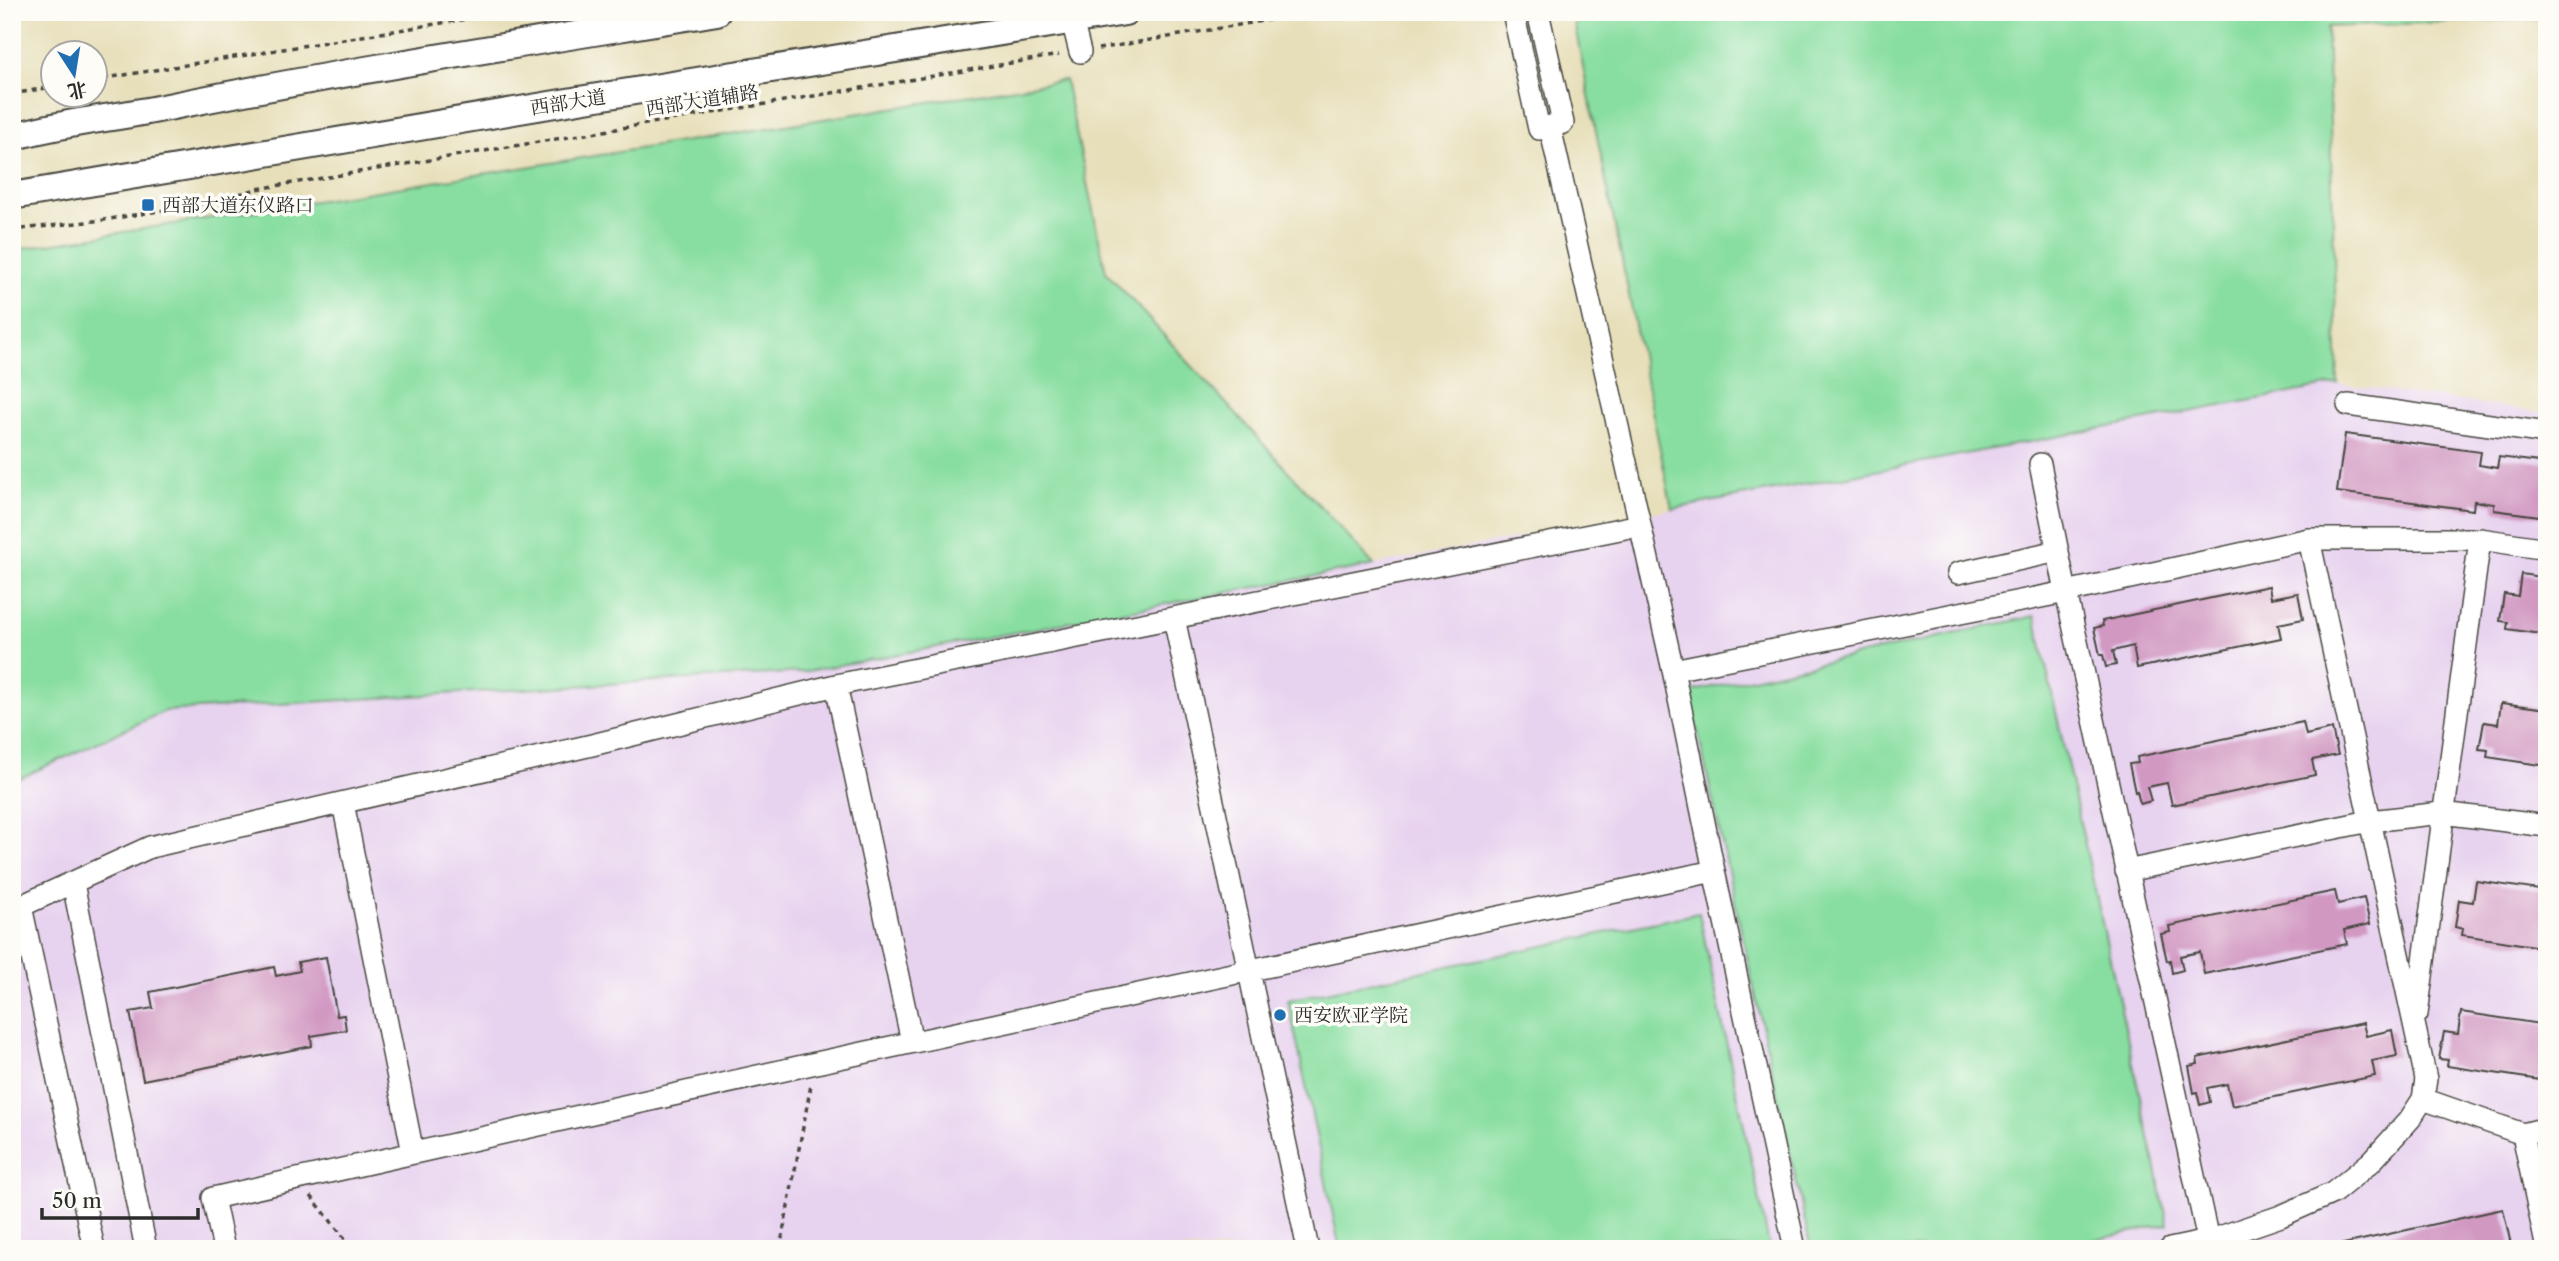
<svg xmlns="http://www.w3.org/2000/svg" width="2559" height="1261" font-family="'Libre Caslon Text','Noto Serif SC',serif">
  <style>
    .built { fill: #e7d2ef }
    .green { fill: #88dea0; stroke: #5a8466; stroke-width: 2 }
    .building { fill: #d198c2 }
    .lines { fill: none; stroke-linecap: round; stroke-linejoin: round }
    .minor-casing { stroke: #474640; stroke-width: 24 }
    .major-casing { stroke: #474640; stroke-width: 30 }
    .path { stroke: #474640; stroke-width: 3.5; stroke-dasharray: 5 5; stroke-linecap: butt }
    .minor { stroke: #fff; stroke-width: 21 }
    .major { stroke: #fff; stroke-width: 26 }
    .poi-dot { fill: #1f6fb2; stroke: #fdfcf7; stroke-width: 2.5 }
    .labels { text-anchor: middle; stroke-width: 7; stroke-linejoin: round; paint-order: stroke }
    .street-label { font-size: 19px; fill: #2b2b2b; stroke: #fdfcf7 }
    .poi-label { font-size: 19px; fill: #2b2b2b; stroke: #fdfcf7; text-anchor: start }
  </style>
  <rect width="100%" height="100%" fill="#fdfcf7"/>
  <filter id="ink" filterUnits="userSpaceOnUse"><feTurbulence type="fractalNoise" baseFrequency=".0143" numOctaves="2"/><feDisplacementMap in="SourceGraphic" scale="14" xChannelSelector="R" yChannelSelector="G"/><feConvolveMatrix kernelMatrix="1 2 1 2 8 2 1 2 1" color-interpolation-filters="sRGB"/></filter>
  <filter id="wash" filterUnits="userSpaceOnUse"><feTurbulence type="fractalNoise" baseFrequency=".00686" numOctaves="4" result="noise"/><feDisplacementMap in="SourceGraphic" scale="28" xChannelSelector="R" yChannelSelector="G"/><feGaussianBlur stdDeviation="1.57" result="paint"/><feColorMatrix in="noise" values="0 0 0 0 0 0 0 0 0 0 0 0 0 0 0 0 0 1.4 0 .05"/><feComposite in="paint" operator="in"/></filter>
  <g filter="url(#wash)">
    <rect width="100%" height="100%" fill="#e7dfba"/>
    <path class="built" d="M2338,384L2547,413V1249H12V782L165,711L803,672Z"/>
    <path class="green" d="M1572,12H2547V18L2327,27L2338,384L1672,509Z
      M1065,80L1106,272L1374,565L803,672L165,711L12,782V250Z
      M2035,616L2168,1224L2054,1249H1811L1689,692Z
      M1699,913L1770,1249H1340L1288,1000Z"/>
    <g id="blocks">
      <path class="building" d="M2345,434L2481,452L2479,465L2497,468L2499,457L2547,463V517L2494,510V504L2474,501L2473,510L2337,492Z
        M2521,574L2547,578V635L2507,629L2508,622L2500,621L2504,594L2518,596Z
        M2269,586L2271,598L2298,593L2303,619L2278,624L2281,638L2137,668L2133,646L2113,651L2116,665L2106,667L2103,655H2100L2094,628L2103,626L2102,621Z
        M2501,703L2547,709V766L2487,757L2488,750L2479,749L2484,722L2498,724Z
        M2303,722L2306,735L2332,729L2338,755L2312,760L2315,775L2172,805L2167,783L2147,787L2151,801L2140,804L2137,791L2135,792L2129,764L2138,763L2137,757Z
        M2476,881L2547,891V948L2462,935L2463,929L2455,927L2459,900L2473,902Z
        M2335,891L2338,904L2364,898L2370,924L2344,930L2347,944L2204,974L2200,952L2180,956L2183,970L2172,973L2170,960L2167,961L2161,934L2170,932L2169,926Z
        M326,957L337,1016L344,1015L346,1030L311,1036L312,1046L143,1080L130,1012L153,1008L150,992L274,967L276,976L300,971L298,962Z
        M2461,1012L2547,1025V1081L2447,1066L2448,1060L2439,1059L2444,1032L2458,1034Z
        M2363,1023L2366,1036L2392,1030L2397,1056L2372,1061L2375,1076L2232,1106L2227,1084L2207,1088L2210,1102L2200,1105L2197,1092L2194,1093L2189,1066L2198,1064L2197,1058Z
        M2547,1136V1208L2531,1140Z
        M2503,1209L2512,1249H2325V1248Z"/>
    </g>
  </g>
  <g filter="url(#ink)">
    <use href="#blocks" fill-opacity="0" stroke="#474640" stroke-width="2"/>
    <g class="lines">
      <defs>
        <path id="minor" d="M1070,12L1080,52
          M1513,12L1539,129L1563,123L1538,12
          M1550,127L1673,670L1714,871L1795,1249
          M2348,405L2547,433
          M2040,464L2066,592L2309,539H2480L2547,549
          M1958,573L2058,551
          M1174,618L1308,1249
          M1673,670L2066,592L2210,1249
          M836,685L1640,525
          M343,803L413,1153
          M2126,871L2370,821L2442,813L2547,826
          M73,883L146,1249
          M2417,1014L2480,539
          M2423,1099L2523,1134
          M94,1249L21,906L150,847L592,745L836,685L912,1042
          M224,1249L213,1198L816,1063L1714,871
          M2170,1249L2208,1241L2281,1216L2333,1193L2371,1162L2410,1119L2423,1099L2426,1079L2309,539
          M2547,1249L2523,1134L2547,1128"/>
        <path id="major" d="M12,137C63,122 116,118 168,107C350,70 534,42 717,12
          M12,196L579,100L1125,12"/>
      </defs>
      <use href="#minor" class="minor-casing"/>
      <use href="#major" class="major-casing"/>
      <path class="path" d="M1098,49L1315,12
        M94,80L509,12
        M12,94L52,87
        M12,230L104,220L207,203L257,189L1059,55
        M311,1196L353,1249
        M780,1249L811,1085"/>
      <use href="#minor" class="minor"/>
      <use href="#major" class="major"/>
    </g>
  </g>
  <g class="poi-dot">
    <rect x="141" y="198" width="14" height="14" rx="3.5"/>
    <circle cx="1280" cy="1015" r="7"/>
  </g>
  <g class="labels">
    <g class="street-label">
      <text transform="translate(702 100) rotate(-9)" y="7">西部大道辅路</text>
      <text transform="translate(568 102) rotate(-9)" y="7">西部大道</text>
    </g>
    <g class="poi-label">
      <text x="162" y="212">西部大道东仪路口</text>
      <text x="1294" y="1022">西安欧亚学院</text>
    </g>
  </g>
  <rect width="2559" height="1261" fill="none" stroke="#fdfcf7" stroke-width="42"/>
  <g transform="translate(74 74) rotate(168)"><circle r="33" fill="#fdfcf7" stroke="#a9a8a5" stroke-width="2"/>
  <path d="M0-5L12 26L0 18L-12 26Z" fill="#1f6fb2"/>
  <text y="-10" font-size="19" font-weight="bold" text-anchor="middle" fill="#2b2b2b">北</text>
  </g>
  <path d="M42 1208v10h156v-10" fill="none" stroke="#2b2b2b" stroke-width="3.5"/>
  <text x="52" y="1208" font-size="21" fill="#2b2b2b" stroke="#fdfcf7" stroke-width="5" paint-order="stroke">50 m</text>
</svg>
